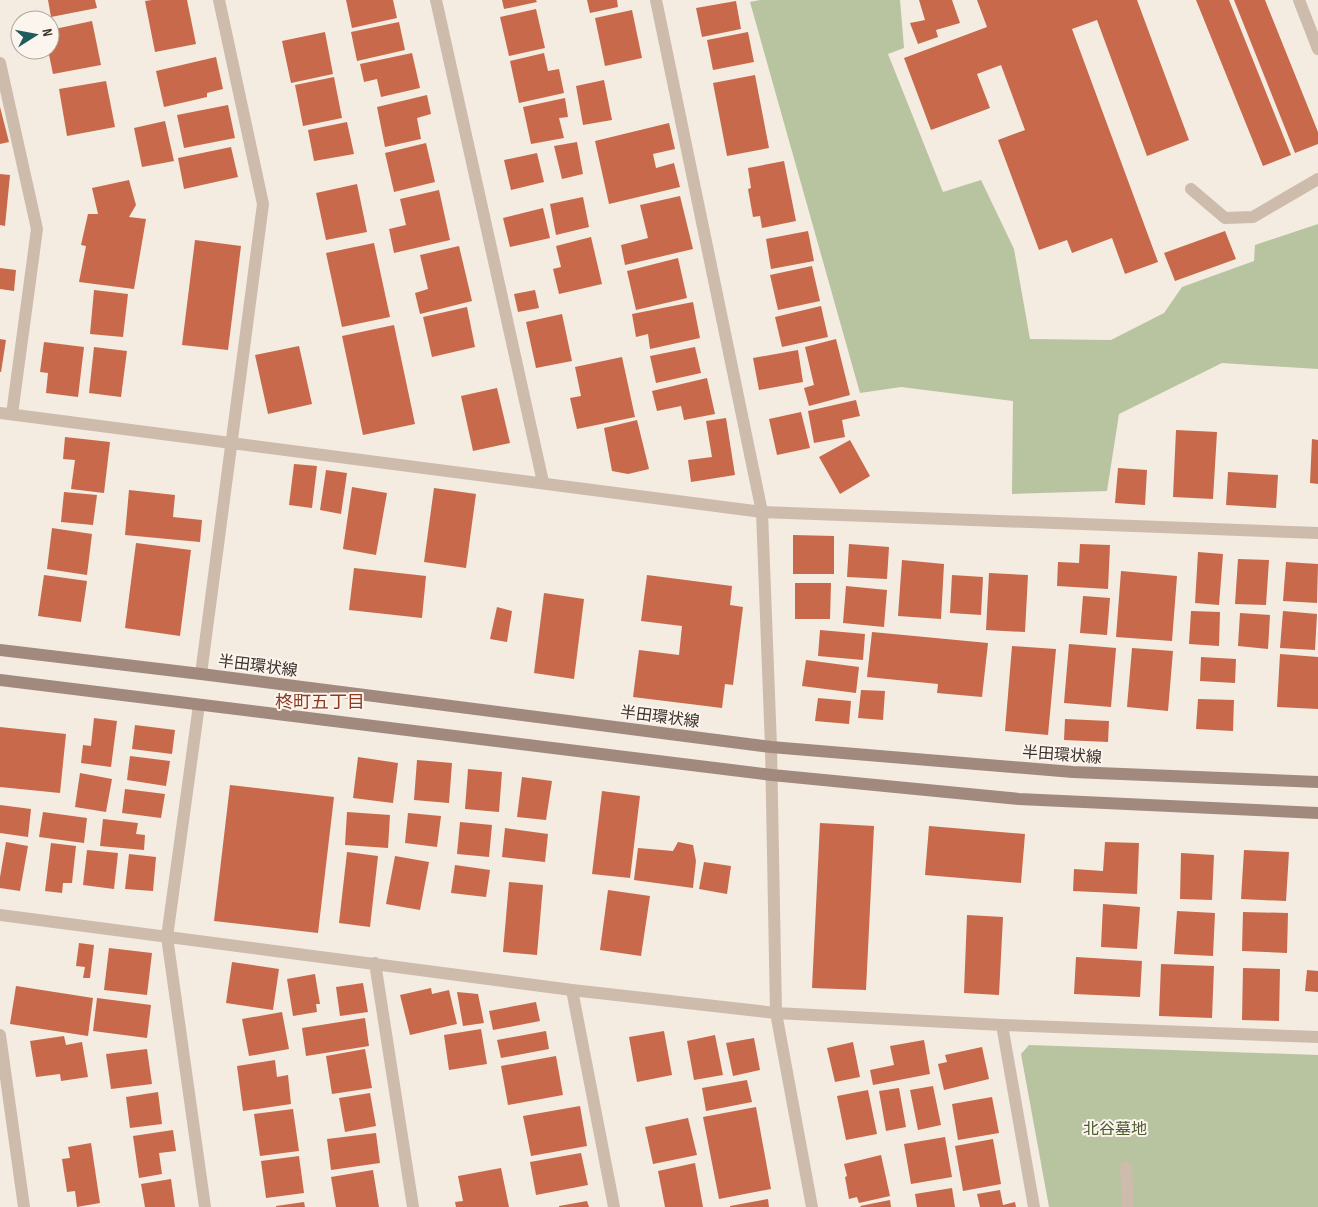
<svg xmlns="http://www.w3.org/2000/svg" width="1318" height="1207" font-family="'Sofia Sans Condensed','Noto Sans JP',sans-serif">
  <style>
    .green { fill: #b8c4a0 }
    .building { fill: #c8694b }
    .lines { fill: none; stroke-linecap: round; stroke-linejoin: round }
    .service { stroke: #cdbbac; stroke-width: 12 }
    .minor { stroke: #cdbbac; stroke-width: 12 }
    .secondary { stroke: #a18a7d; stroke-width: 12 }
    .labels { text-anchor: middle; stroke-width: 4; stroke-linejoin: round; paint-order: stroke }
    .street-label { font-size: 16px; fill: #3b302b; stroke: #fbf5ee }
    .park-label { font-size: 16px; fill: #4a5a2e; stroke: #fbf5ee }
    .neighbourhood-label { font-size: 18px; fill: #8c3b22; stroke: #fbf5ee }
  </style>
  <rect width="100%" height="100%" fill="#f4ebe1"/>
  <path class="green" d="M760,0H900L904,48L888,54L943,192L981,180L1014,249L1030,339L1111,340L1164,313L1182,287L1254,261L1255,245L1318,224V369L1222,363L1119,414L1107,491L1012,494L1013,401L901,387L860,393L750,2Z
    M1029,1045L1318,1055V1207H1049L1021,1054Z"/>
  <path class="building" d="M48,0H95L97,8L51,17Z
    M152,0H187L196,44L155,52L145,1Z
    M346,0H393L397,18L352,28Z
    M502,0H536L537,2L504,9Z
    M587,0H617L618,7L590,13Z
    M919,0H952L960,23L936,30L938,37L918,44L910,23L925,20Z
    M977,0H1137L1189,140L1147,156L1097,20L1072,29L1158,262L1125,274L1112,238L1072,253L1067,240L1039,250L998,140L1025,130L1001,65L977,74L990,108L931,130L904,58L987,27Z
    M1196,0H1229L1291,155L1263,166Z
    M1234,0H1265L1318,132V144L1295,153Z
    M736,1L741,29L702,37L696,8Z
    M536,9L545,48L509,56L500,17Z
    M632,10L642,58L605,66L595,18Z
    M92,21L101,65L53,74L48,50H50V30Z
    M399,22L405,50L357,61L351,32Z
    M325,32L333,74L291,83L282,41Z
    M748,32L754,62L713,70L707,40Z
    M412,53L420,88L381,97L377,79L364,82L360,64Z
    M544,53L548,71L559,69L564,93L519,103L510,61Z
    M216,57L223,89L207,93V97L164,107L156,71Z
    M755,75L769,148L727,156L713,83Z
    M334,77L342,118L303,126L295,85Z
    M604,80L612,120L583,125L576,86Z
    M106,81L115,127L67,136L59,89Z
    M427,95L431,114L417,118L421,139L385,147L377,107Z
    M565,98L568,117L559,118L564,138L531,144L523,107Z
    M228,105L235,138L184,148L177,115Z
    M0,107L9,142L0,144Z
    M165,121L174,161L142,167L134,128Z
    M347,122L354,154L314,161L308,130Z
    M669,123L675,149L653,154L656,168L674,163L680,187L609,204L595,141Z
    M577,142L583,174L562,179L554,146Z
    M426,143L435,182L394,192L385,153Z
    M231,147L238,177L184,189L178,158Z
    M537,153L544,182L511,190L504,160Z
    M784,161L796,221L762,228L760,216L753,217L748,189L751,188L748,168Z
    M0,174L10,175L5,226L0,225Z
    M129,180L136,205L129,217L146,219L134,289L79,282L86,246L81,245L88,214H98L92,188Z
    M357,184L367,232L326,240L316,193Z
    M439,190L450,240L394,253L389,229L406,225L400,199Z
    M680,196L693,249L625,265L621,245L648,238L640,205Z
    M583,197L589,227L556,235L550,204Z
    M543,208L550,238L510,247L503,218Z
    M808,231L814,261L771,269L766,239Z
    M1225,231L1236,259L1175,281L1164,253Z
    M591,237L602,284L559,294L553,269L561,267L556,246Z
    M195,240L241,246L228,350L182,345Z
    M374,243L390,317L342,327L326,253Z
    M459,246L472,301L420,314L415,293L428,289L420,255Z
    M678,258L687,298L636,310L627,271Z
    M812,266L820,301L778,310L770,275Z
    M0,268L16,270L14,291L0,289Z
    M94,290L128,294L123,337L90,334Z
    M535,290L539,308L518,312L514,294Z
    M693,302L700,338L650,349L648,334L636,337L632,314Z
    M821,306L828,337L782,347L775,317Z
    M467,307L475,347L432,357L423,317Z
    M562,314L572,361L536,368L526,322Z
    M394,325L415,424L363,435L342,336Z
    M0,339L6,340L1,372H0Z
    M836,339L850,395L809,406L804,388L814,385L805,347Z
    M44,342L84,347L78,397L46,393L48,373L40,372Z
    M299,346L312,404L268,414L255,355Z
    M94,347L127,351L121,397L89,393Z
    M695,347L701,373L656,383L650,356Z
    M798,350L803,382L759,390L753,358Z
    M622,357L635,417L577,429L570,398L581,396L575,367Z
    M707,378L715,414L684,420L681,406L657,411L652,391Z
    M497,388L510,443L473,451L461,396Z
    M856,400L860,416L842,420L845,437L814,443L808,411Z
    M801,412L810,448L777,455L769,419Z
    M726,418L735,475L691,482L688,460L712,457L706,421Z
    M637,420L649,469L628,474L612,471L604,428Z
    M1176,430L1217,432L1213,499L1173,497Z
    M65,437L110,442L104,493L71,489L75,460L63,459Z
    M1312,439L1318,440V484L1310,483Z
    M850,440L870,476L840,494L819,457Z
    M294,464L317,466L312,508L289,505Z
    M1118,468L1147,470L1145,505L1115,503Z
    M326,470L347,473L341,514L320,510Z
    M1228,472L1278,475L1276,508L1226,505Z
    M352,487L387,493L376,555L343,549Z
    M434,488L476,494L466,568L424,562Z
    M129,490L175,495L173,517L202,520L200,542L125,535Z
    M64,492L97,495L93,525L61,522Z
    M52,528L92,534L87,575L47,569Z
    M793,535L834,536V574H793Z
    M136,543L191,550L180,636L125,628Z
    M849,544L889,547L887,579L847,577Z
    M1080,544L1110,545L1108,589L1057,586L1058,562L1079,563Z
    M1198,552L1223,554L1219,605L1195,603Z
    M1238,559L1269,560L1266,605L1235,604Z
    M902,560L944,564L941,619L898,616Z
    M1286,562L1318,564L1317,603L1283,601Z
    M354,568L426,576L422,618L349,610Z
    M1121,571L1177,576L1172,641L1116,637Z
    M989,573L1028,575L1025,632L986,630Z
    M44,575L87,581L81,622L38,616Z
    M647,575L732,586L730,605L743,607L733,685L725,684L722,708L633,697L639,650L679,655L682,626L641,621Z
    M952,575L983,577L981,615L950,613Z
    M795,583H831L830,619H795Z
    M846,586L887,590L884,627L843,623Z
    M544,593L584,599L574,679L534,673Z
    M1083,596L1110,598L1107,635L1080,633Z
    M497,607L512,611L507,642L490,639Z
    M1191,611L1220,612L1219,646L1189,644Z
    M1283,611L1317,614L1315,650L1280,648Z
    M1240,613L1270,615L1268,649L1238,646Z
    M820,630L865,634L863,660L818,656Z
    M872,632L988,643L982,697L937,693L938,684L867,677Z
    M1069,644L1116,648L1111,707L1064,703Z
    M1012,646L1056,649L1048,735L1005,731Z
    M1132,648L1173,651L1168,711L1127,707Z
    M1280,654L1318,657V709L1277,707Z
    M1201,657L1236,659L1235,683L1200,681Z
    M806,660L859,667L856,693L802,686Z
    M861,690L885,691L883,720L858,718Z
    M818,698L851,701L849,724L815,721Z
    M1198,699L1234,700L1233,731L1196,729Z
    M94,718L117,721L111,767L81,763L83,745L91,746Z
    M1065,719L1109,721L1108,742L1064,740Z
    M135,725L175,730L172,754L132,749Z
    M0,727L66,734L60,793L0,787Z
    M130,756L170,761L166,786L127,780Z
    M358,757L398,763L393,803L353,798Z
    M417,760L452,763L449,803L414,800Z
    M468,769L502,772L499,812L465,809Z
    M80,773L112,779L106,812L75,807Z
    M522,777L552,781L546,820L517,817Z
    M230,785L334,797L318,933L214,921Z
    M125,789L165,794L161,818L122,813Z
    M602,791L640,796L630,878L592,874Z
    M0,805L31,809L28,837L0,833Z
    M43,812L87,818L84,843L39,837Z
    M347,812L390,815L388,848L345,845Z
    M408,813L441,816L437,847L405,843Z
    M103,819L138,823L136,834L145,835L144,850L100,846Z
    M460,822L492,825L489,857L457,854Z
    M820,823L874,826L866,990L812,988Z
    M929,826L1025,834L1021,883L925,875Z
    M505,828L548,834L545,862L502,857Z
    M6,842L28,846L20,891L0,888V877Z
    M678,842L693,845L696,861L693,888L634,880L638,848L673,851Z
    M1105,842L1139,843L1137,894L1073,891L1074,869L1103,871Z
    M51,843L76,846L72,883H63L62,893L45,891Z
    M87,850L118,853L114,889L83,885Z
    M1244,850L1289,852L1286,901L1241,899Z
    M347,852L378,856L370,927L339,923Z
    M1181,853L1214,855L1212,900L1180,899Z
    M129,854L156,857L153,891L125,889Z
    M395,856L429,862L420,910L386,904Z
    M704,862L731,866L727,894L699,889Z
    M455,865L490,870L486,897L451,893Z
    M509,882L543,885L537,955L503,952Z
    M608,890L650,896L641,956L600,950Z
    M1103,904L1140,907L1137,949L1101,947Z
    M1177,911L1215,913L1213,956L1174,954Z
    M1243,912L1288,913L1287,953L1242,951Z
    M967,915L1003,917L999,995L964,993Z
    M79,943L94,945L90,978H83L85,967L76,966Z
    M109,948L152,953L147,995L104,990Z
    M1076,957L1142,961L1140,997L1074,994Z
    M232,962L279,969L273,1010L226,1003Z
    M1161,964L1214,966L1212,1018L1159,1016Z
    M1243,968L1280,969L1279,1021L1242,1020Z
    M1307,970L1318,971V992L1305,991Z
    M315,974L320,1004H316L317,1012L293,1016L287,979Z
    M363,983L368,1012L340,1016L336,987Z
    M16,986L93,998L88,1036L10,1024Z
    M431,988L432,994L449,990L457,1024L410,1035L400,995Z
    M457,992L478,994L484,1023L463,1026Z
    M97,998L151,1005L147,1038L93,1031Z
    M536,1002L540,1021L493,1030L489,1011Z
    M282,1012L289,1049L249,1056L242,1019Z
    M365,1018L369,1046L306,1056L302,1028Z
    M481,1029L487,1064L449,1070L444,1035Z
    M546,1031L549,1049L501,1058L497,1040Z
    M664,1031L672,1075L637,1082L629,1037Z
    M715,1035L723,1075L694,1080L687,1041Z
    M64,1036L66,1045L82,1042L88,1077L61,1081L60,1074L36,1077L30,1041Z
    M754,1038L760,1070L733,1076L726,1043Z
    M924,1040L930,1074L873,1085L870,1070L894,1065L890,1046Z
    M853,1042L860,1077L835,1082L827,1048Z
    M982,1047L989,1079L944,1090L938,1064L947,1062L945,1055Z
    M147,1049L152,1084L111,1089L106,1054Z
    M365,1049L372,1088L332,1094L326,1056Z
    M556,1056L563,1095L508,1105L501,1066Z
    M275,1060L277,1077L288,1075L291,1104L243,1111L237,1066Z
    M747,1080L752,1102L706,1111L702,1088Z
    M933,1086L941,1125L918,1130L910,1090Z
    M899,1088L906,1127L886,1131L879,1091Z
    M868,1090L877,1134L846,1140L837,1096Z
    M158,1092L162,1124L130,1128L126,1097Z
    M370,1093L376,1126L345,1132L339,1098Z
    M992,1097L999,1133L958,1140L952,1104Z
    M580,1106L587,1146L531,1156L523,1116Z
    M756,1107L771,1189L719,1199L703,1117Z
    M293,1109L299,1151L260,1156L254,1114Z
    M688,1118L697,1155L653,1164L645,1127Z
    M173,1130L176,1151L159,1153L162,1174L139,1178L133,1136Z
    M376,1133L380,1163L331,1170L327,1139Z
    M945,1137L952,1177L911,1184L904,1144Z
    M993,1139L1001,1184L963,1191L955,1146Z
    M91,1143L100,1203L77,1207L75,1191L67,1192L62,1159L70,1158L68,1147Z
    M581,1153L588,1185L536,1195L530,1162Z
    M881,1155L890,1196L859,1203L857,1197L849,1199L845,1177L847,1176L844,1164Z
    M299,1156L304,1193L266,1198L261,1161Z
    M695,1163L703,1207H665L658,1171Z
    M501,1168L509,1207H456L455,1202L463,1201L458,1176Z
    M373,1170L379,1207H336L331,1177Z
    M171,1179L175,1207H145L141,1184Z
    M952,1188L955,1207H917L915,1194Z
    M1000,1190L1003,1205L1015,1202L1016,1207H980L977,1194Z
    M768,1199L769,1207H730V1206Z
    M890,1200L891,1207H861L860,1206Z
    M587,1201L589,1207H559V1206Z
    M304,1202L305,1207H276V1206Z"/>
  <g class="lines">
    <path class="service" d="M1299,0L1318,49
      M1191,189L1225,218L1253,217L1318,179
      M1126,1167L1128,1207"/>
    <path class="minor" d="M436,0L543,482
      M656,0L762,512L771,747L776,1013L812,1207
      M0,63L37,229L12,414
      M0,413L762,512L1318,533
      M201,674L263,204L219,0
      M199,705L167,937L205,1207
      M0,915L572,990L776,1013L1002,1025L1318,1037
      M375,963L413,1207
      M572,990L614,1207
      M1002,1025L1034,1207
      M0,1035L24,1207"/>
    <path class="secondary" d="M0,650L201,674L771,747L1073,772L1318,782
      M0,680L772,775L1019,799L1318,813"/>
  </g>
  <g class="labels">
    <g class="street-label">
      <text transform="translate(258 665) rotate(7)" y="6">半田環状線</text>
      <text transform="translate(660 716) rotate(7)" y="6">半田環状線</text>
      <text transform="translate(1062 754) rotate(4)" y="6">半田環状線</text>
    </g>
    <g class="park-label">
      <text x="1115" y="1134">北谷墓地</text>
    </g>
    <g class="neighbourhood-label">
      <text x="320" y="708">柊町五丁目</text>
    </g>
  </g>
  <g transform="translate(35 35) rotate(79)"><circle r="24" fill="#fbf5ee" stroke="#aea6a0"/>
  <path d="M0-4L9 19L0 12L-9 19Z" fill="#1f5a5e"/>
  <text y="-8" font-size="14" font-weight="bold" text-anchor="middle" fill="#3b302b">N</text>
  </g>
</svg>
